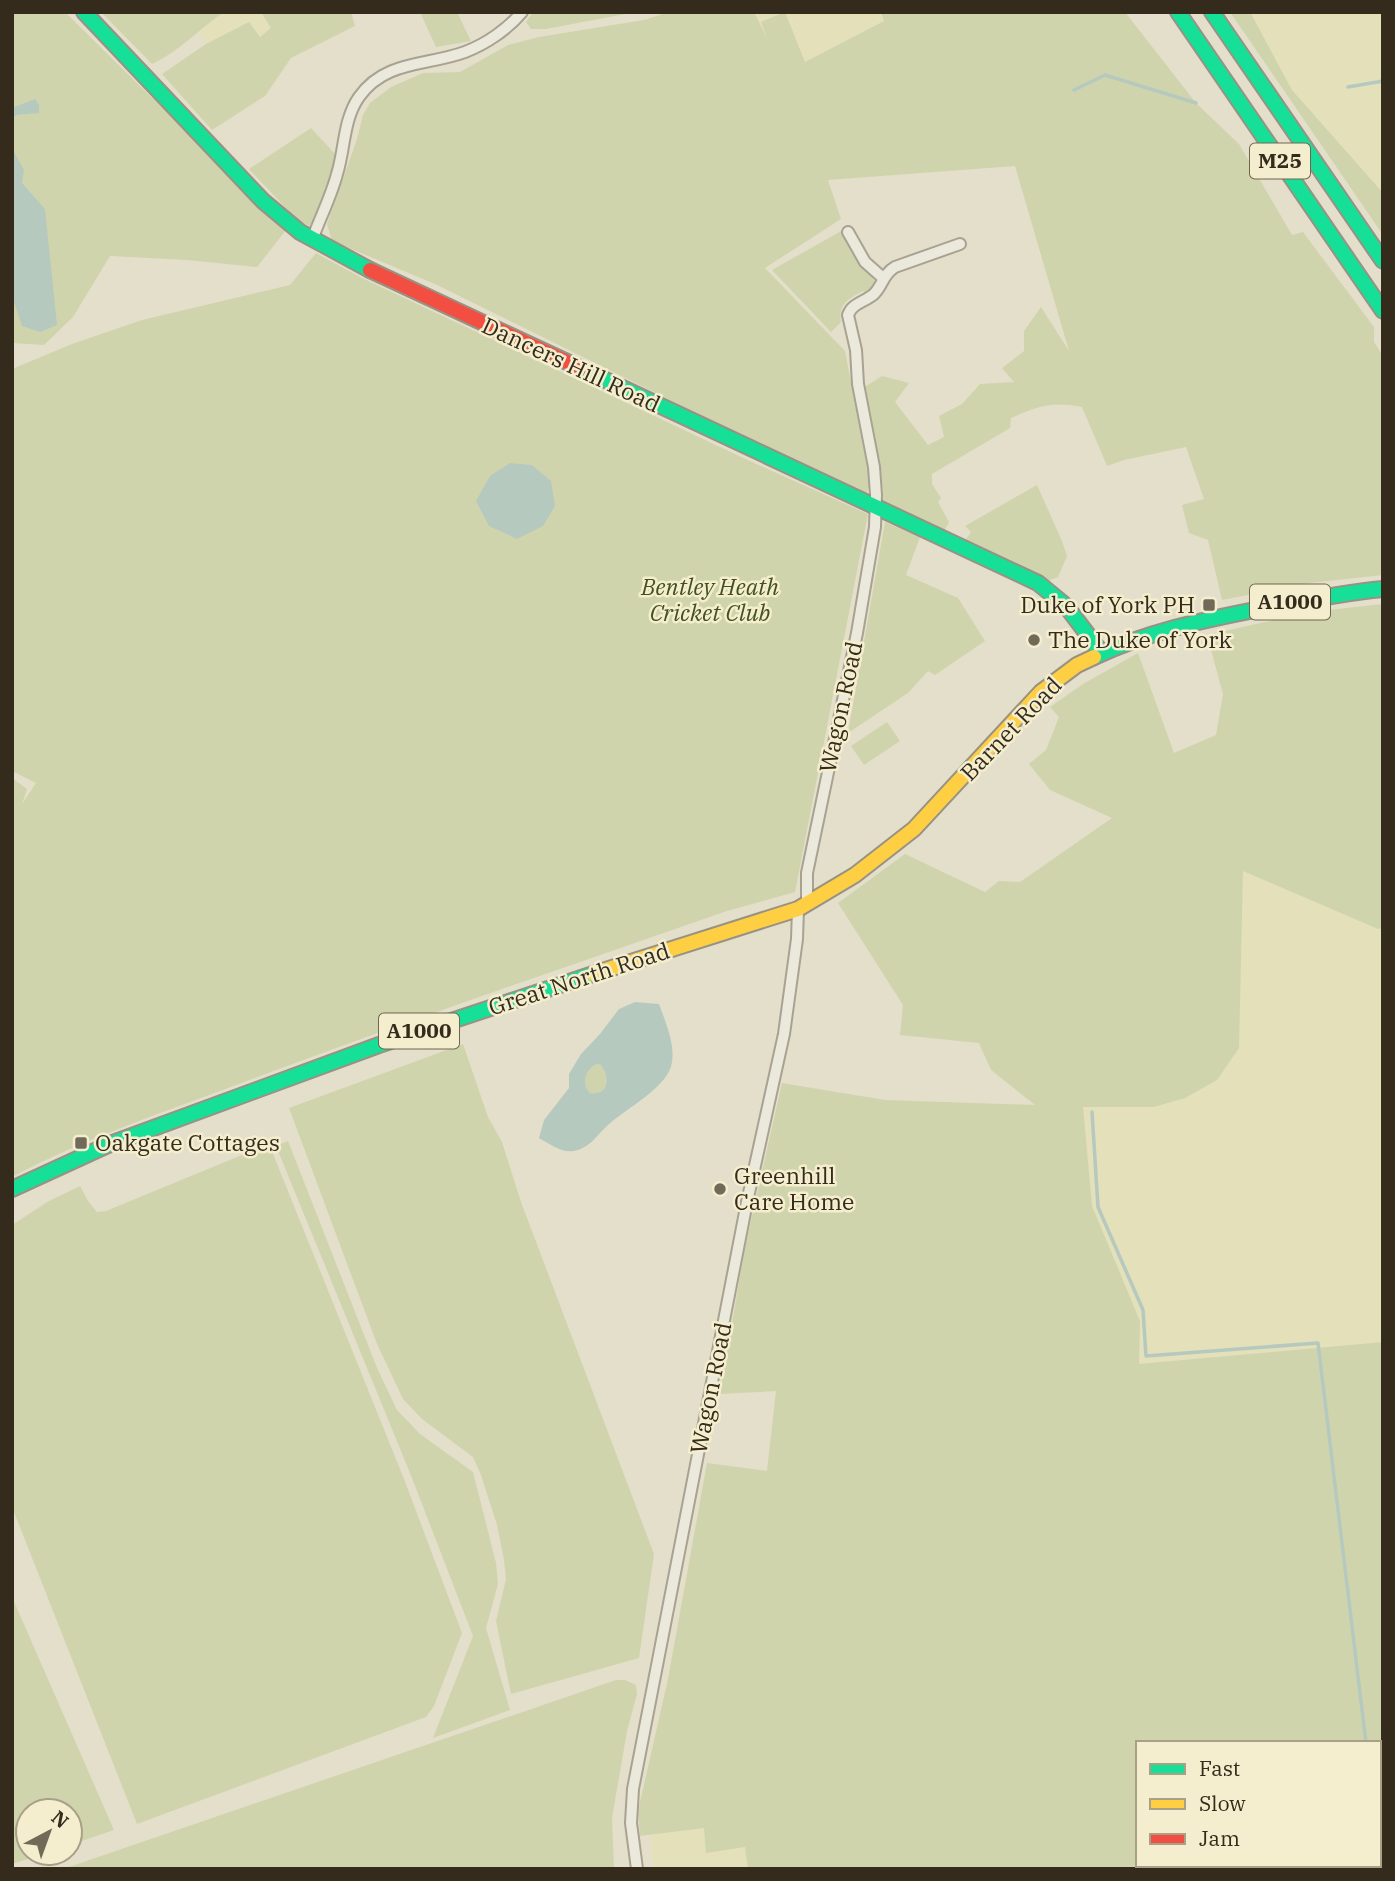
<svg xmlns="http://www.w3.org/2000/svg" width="1395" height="1881" font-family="'IBM Plex Serif',serif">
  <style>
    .farmland { fill: #e3e0ba }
    .green { fill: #d0d4ac; fill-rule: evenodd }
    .water { fill: #b6c9bf; fill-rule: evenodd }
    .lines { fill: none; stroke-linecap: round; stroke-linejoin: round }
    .stream { stroke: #b6c9bf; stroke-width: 3.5 }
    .street-casing { stroke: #a8a293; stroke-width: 14 }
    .fast-casing { stroke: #989284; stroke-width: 18 }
    .slow-casing { stroke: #989284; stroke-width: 18 }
    .jam-casing { stroke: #989284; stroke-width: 18 }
    .street { stroke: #ebe8dc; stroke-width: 10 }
    .fast { stroke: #16e098; stroke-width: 14 }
    .slow { stroke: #ffcf43; stroke-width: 14 }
    .jam { stroke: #f24e42; stroke-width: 14 }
    .poi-dot { fill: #726a59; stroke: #f5eece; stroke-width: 2.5 }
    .labels { text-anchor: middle; stroke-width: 5; stroke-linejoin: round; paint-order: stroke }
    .shield { fill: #f5eece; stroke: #6f6651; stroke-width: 2 }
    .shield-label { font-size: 21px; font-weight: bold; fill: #352b1c }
    .street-label { font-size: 23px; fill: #352b1c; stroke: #f5eece }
    .park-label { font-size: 23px; font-style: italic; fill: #415222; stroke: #f5eece }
    .poi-label { font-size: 23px; fill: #352b1c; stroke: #f5eece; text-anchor: start }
  </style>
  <rect width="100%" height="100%" fill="#e4dfca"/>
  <path class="farmland" d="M224,12H261L271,29L259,37L249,22L206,44L199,32Z
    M754,12H881L884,20L784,74Z
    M1250,12H1383V193L1292,90Z
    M1243,871L1378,929L1383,928V1342L1139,1364L1140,1321L1092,1206L1083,1106L1154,1107L1217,1080L1239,1048Z
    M705,1827L745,1847L748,1869H654L650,1835Z"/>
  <path class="green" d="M12,12H65L286,230L257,267L187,260L110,256L73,317L44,345L12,343Z
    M101,12H224C199,29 180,51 152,64Z
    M261,12H351L355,26L291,58L265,96L212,130L162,74L206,44L249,22L260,37L271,28Z
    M420,12H457L471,41L436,47Z
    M533,12H636L546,29H531L526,22Z
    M669,12H754L767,38L761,22L785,12L805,62L884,21L881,12H1125L1196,103L1239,144L1292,235L1303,232L1374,327V342L1383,356V575L1309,583L1222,600L1208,540L1189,533L1182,505L1204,499L1186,447L1124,460L1107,466L1082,407C1051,401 1039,406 1011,418L1010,428L932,474V484L941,498L938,502L949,522L943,533L882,505L883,491L863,388L882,376L909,383L895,402L928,445L944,437L939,416L962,404L980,384L1014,382L1002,368L1024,351V331L1041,307L1069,351L1015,166L828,180L841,219L765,268L845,351L870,481L866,497L435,284L332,241L327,224L357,139L363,115L370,103L391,87L423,73L460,72L508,45L539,37L644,20Z
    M1230,12H1250L1292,90L1383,193V235Z
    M311,128L336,155C330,179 324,205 310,226L297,220L249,169Z
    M843,230L855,253L875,282L872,290L865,294L863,291C848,299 838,304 841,322L831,332L772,270Z
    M316,253L362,278L752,462L868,514L795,892L727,911C569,966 410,1020 252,1079C171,1110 89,1136 12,1177V778L27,789L22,804L36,783L12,771V369L72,344L142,320L290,285Z
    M1037,485L1062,541L1067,556L1058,577L1048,581L1011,562L1009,565L965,541L971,532L965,526Z
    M885,522L920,537L906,575L958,598L985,641L935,675L928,671L908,693L848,733Z
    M1383,604V928L1378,929L1243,871L1239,1048L1217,1080L1185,1098L1154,1107H1083L1092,1206L1140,1321L1139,1364L1383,1342V1869H748L745,1847L706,1853L704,1828L640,1836L638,1811L668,1679L707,1463L767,1471L776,1391L720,1394L745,1247L782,1083L885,1100L1035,1105L991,1070L979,1043L900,1035L903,1005L838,903L905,854L985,892L999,881L1020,882L1112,818L1050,790L1029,764L1046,750L1059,717L1050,707L1083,684L1138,653L1174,753L1216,735L1223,694L1207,635L1310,612ZM1138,1743H1379V1865H1138Z
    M887,722L900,741L864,765L851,746Z
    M463,1044L488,1117L502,1142L521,1202L654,1554L639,1658L511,1694L496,1621L506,1579L504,1560L497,1525L481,1475L473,1457L422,1419L403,1399L377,1344L289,1108Z
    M597,1064L601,1065C610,1077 609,1096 590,1093C581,1084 585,1069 597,1064Z
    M288,1141L377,1368L397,1410L420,1434L473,1472L496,1563L498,1584L486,1628L510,1710L433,1738L473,1636L410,1473L276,1146Z
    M269,1144L404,1479L462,1633L434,1706L426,1717L137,1824L12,1507V1225L49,1201L80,1186L88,1201L97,1212L106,1211Z
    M12,1597L114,1830L70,1845V1811H28V1853H46L12,1864Z
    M616,1680H625L636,1685L637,1694L627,1731L612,1818L614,1869H63Z"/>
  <path class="water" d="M35,99L39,105V113L16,115L12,119V108Z
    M12,148L24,170L22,183L45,209L57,325L40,332L22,326L12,296Z
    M510,463L532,465L551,481L555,506L543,526L517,539L489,526L476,501L490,476Z
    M635,1002L659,1004C665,1021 675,1043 672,1062C669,1087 625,1109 608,1125C597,1135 590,1148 574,1151C561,1153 550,1144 539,1138L544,1120L569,1088V1074L581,1054L600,1034L619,1009ZM597,1064L601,1065C610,1077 609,1096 590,1093C581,1084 585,1069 597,1064Z"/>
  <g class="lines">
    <path class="stream" d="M1348,87L1383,81
      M1074,90L1105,75L1196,103
      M1092,1112L1098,1207L1143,1310L1146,1356L1318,1343L1366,1743
      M1373,1865V1869"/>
    <defs>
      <path id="street" d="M848,232L865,262L883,278
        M312,240C320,218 331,197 337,174C345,149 343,120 359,97C385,60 427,66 465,52C486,44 508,29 522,12
        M807,905V873L857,633L875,527L876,495L874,467L858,384L856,350L848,315C852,303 865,302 874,294C883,285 883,274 895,267L960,244
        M637,1869L631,1823L633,1789L747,1202L784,1034L797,939L798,909"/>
      <path id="fast" d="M84,12L263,201L300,232L370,270
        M1178,12L1383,311
        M1212,12L1383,261
        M580,368L1038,583L1066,606L1101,652
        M1094,657C1147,632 1203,620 1260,609C1301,601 1341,593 1383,589
        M12,1189L110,1144L379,1045L593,974"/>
      <path id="slow" d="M593,974L798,909L855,875L914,829L1041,692L1077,665L1094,657"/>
      <path id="jam" d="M370,270L580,368"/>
    </defs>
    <use href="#street" class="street-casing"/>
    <use href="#fast" class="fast-casing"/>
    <use href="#slow" class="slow-casing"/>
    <use href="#jam" class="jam-casing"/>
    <use href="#street" class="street"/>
    <use href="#fast" class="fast"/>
    <use href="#slow" class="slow"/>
    <use href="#jam" class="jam"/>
  </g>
  <g class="poi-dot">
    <rect x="1202" y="598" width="14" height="14" rx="3.5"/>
    <circle cx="1034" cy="640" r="7"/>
    <rect x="74" y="1136" width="14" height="14" rx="3.5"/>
    <circle cx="720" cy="1189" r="7"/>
  </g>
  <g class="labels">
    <g class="shield">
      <rect x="1250" y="143.5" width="60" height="35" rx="5"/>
      <rect x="1250" y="584.5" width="80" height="35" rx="5"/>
      <rect x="379" y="1013.5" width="80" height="35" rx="5"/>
    </g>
    <g class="shield-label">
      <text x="1280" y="168">M25</text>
      <text x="1290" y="609">A1000</text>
      <text x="419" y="1038">A1000</text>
    </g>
    <g class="street-label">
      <text transform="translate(571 365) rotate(25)" y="8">Dancers Hill Road</text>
      <text transform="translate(841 707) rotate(-78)" y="8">Wagon Road</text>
      <text transform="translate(1011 729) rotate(-46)" y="8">Barnet Road</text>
      <text transform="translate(579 979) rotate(-18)" y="8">Great North Road</text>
      <text transform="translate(711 1388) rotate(-79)" y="8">Wagon Road</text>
    </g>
    <g class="park-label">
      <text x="710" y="595">Bentley Heath<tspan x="710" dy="26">Cricket Club</tspan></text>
    </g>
    <g class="poi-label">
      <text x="1195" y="613" text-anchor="end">Duke of York PH</text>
      <text x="1048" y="648">The Duke of York</text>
      <text x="95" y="1151">Oakgate Cottages</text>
      <text x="734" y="1184">Greenhill<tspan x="734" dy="26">Care Home</tspan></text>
    </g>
  </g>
  <rect width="1395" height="1881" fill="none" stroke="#352b1c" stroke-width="28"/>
  <rect x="1136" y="1741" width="245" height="126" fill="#f5eece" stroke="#a8a087" stroke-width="2"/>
  <rect x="1150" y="1764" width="35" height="10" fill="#16e098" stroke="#a8a087" stroke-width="2"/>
  <text x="1199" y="1776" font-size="21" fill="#352b1c">Fast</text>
  <rect x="1150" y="1799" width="35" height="10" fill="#ffcf43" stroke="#a8a087" stroke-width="2"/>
  <text x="1199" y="1811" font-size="21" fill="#352b1c">Slow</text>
  <rect x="1150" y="1834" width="35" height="10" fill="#f24e42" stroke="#a8a087" stroke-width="2"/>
  <text x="1199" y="1846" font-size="21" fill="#352b1c">Jam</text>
  <g transform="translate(49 1832) rotate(41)"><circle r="33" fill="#f5eece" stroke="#a8a087" stroke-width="2"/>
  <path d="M0-5L12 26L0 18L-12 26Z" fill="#726a59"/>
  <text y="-10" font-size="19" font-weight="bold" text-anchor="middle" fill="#352b1c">N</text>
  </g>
</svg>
